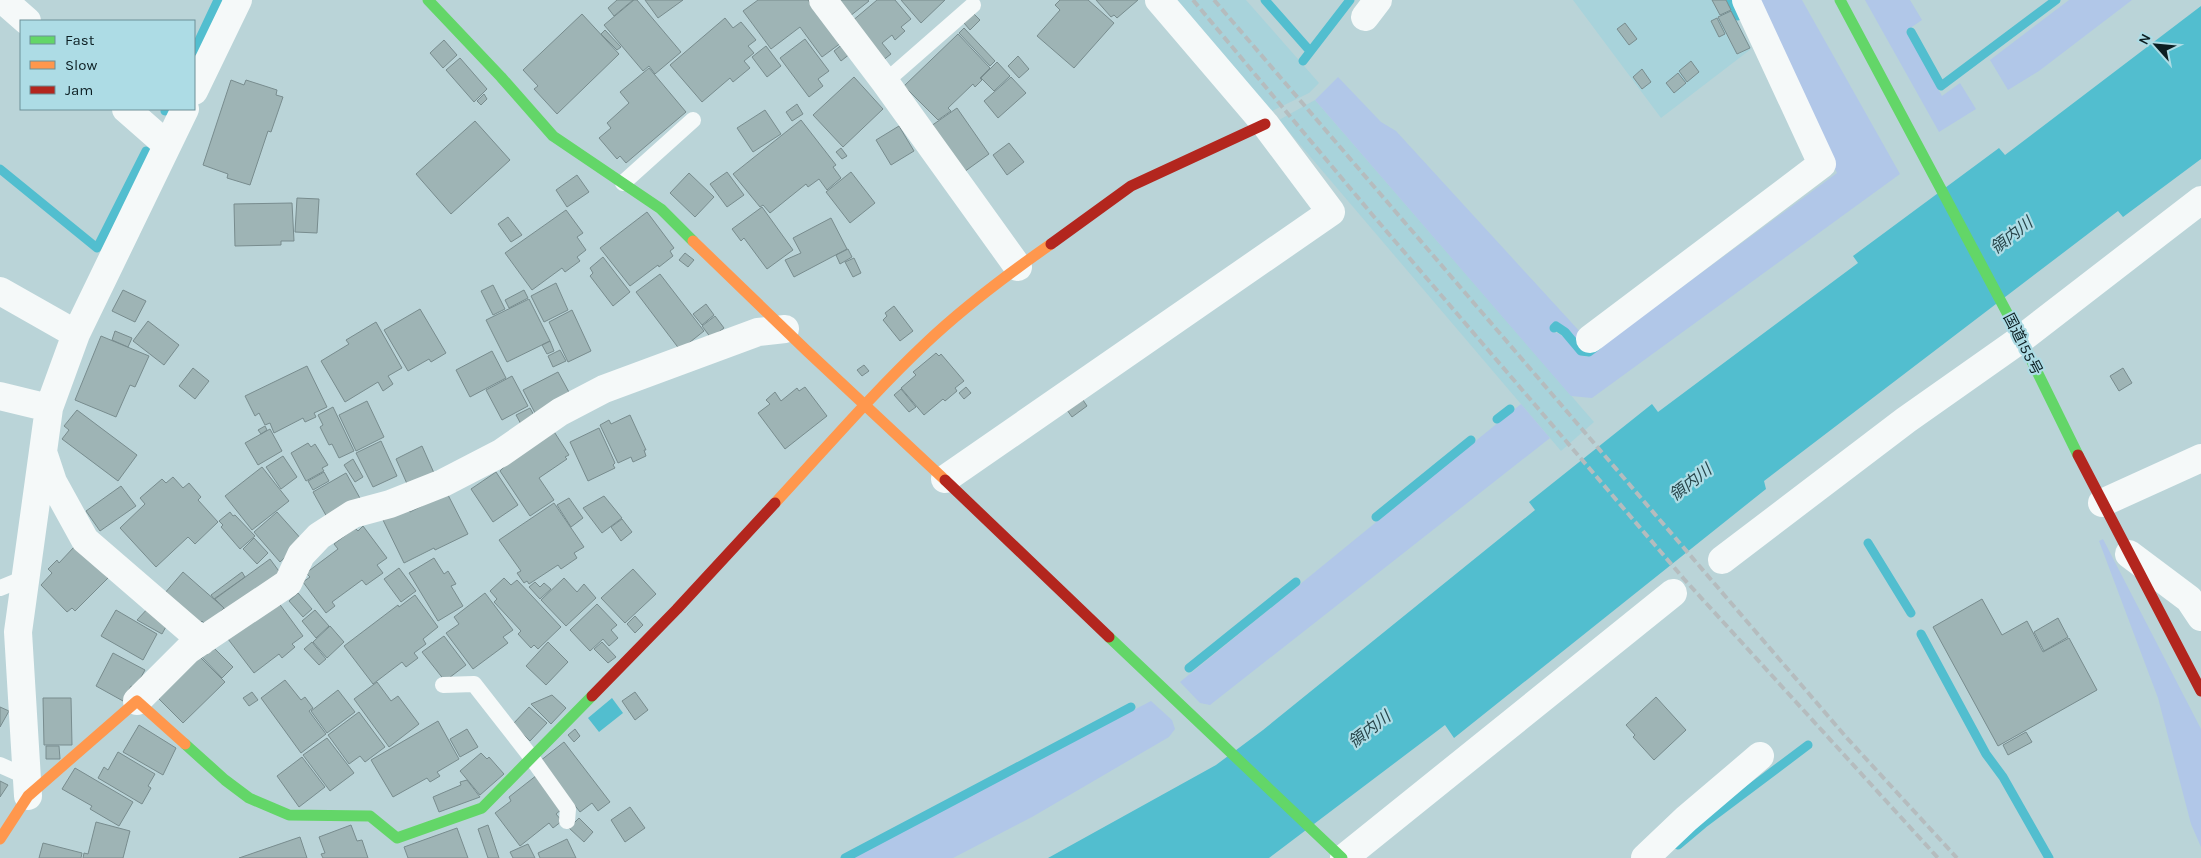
<svg xmlns="http://www.w3.org/2000/svg" width="2201" height="858" font-family="Karla,'Noto Sans JP',sans-serif">
  <style>
    .built { fill: #a8d3db }
    .green { fill: #b1c7e8 }
    .water { fill: #52becf }
    .lines { fill: none; stroke-linecap: round; stroke-linejoin: round }
    .stream { stroke: #52becf; stroke-width: 9 }
    .building { fill: #9eb4b5; stroke: #788c8e }
    .lane { stroke: #f5f9f9; stroke-width: 16 }
    .street { stroke: #f5f9f9; stroke-width: 28 }
    .fast { stroke: #63d668; stroke-width: 11 }
    .slow { stroke: #ff974d; stroke-width: 11 }
    .jam { stroke: #b3261e; stroke-width: 11 }
    .rail { stroke: #b5bcbe; stroke-width: 4; stroke-dasharray: 8 4; stroke-linecap: butt }
    .labels { text-anchor: middle; stroke-width: 4.5; stroke-linejoin: round; paint-order: stroke }
    .street-label { font-size: 15px; fill: #0c1e22; stroke: #addce5 }
    .water-label { font-size: 16px; font-style: italic; fill: #274449; stroke: #addce5 }
  </style>
  <rect width="100%" height="100%" fill="#bad4d8"/>
  <path class="built" d="M1177,0H1246L1319,83L1309,93L1272,111Z
    M1573,0H1727L1751,49L1661,118Z
    M1315,100L1594,422L1561,451L1279,120Z"/>
  <path class="green" d="M1756,0H1802L1900,174L1592,398L1571,396L1315,100L1338,77L1381,122L1396,131L1582,334L1583,349L1558,322L1551,327L1553,332C1569,335 1570,352 1587,357L1837,173Z
    M1865,0H1910L1922,20L1906,31L1942,96L1960,83L1976,109L1939,132Z
    M2069,0H2132L2039,71L2008,90L1990,60Z
    M1521,404L1550,438L1210,705L1200,703L1180,682Z
    M2103,539L2201,729V847L2191,824L2158,698L2099,541Z
    M1151,701L1172,720L1175,729L1169,737L1032,817L953,858H853Z"/>
  <path class="water" d="M2201,6V159L2123,217L2118,211L1764,481L1766,489L1454,738L1445,725L1269,858H1048L1216,765L1263,730L1535,510L1529,502L1652,404L1658,412L1858,263L1853,256L1999,148L2005,155Z
    M612,698L623,713L599,732L588,718Z"/>
  <g class="lines">
    <path class="stream" d="M1265,0L1310,51
      M1731,0L1738,16
      M1911,32L1941,86L2056,0
      M194,51L218,0
      M1303,61L1350,0
      M165,111L166,109
      M0,169L97,248L146,151
      M1554,328L1556,326L1565,332L1581,351L1589,352L1597,346
      M1497,419L1510,409
      M1376,517L1471,440
      M1868,543L1911,613
      M1921,634L1986,754L2003,777L2049,858
      M1189,668L1296,582
      M1678,845L1703,824L1808,745
      M845,858L1131,707"/>
  </g>
  <path class="building" d="M617,0H633L614,16L608,8Z
    M634,0H637L681,52L655,74L649,66L643,71L604,25Z
    M645,0H683L658,18Z
    M758,0H808L841,43L822,57L800,27L771,49L743,11Z
    M830,0H868L869,1L845,20Z
    M877,0H895L911,19L901,27L905,31L895,40L892,35L882,43L891,54L882,61L851,22Z
    M901,0H945L921,23Z
    M1060,0H1088L1114,23L1074,68L1037,36L1060,10L1055,5Z
    M1096,0H1138L1117,18L1114,15L1111,17Z
    M1712,0H1726L1731,10L1720,15Z
    M1731,11L1750,48L1737,54L1718,17Z
    M973,13L980,20L970,30L964,23Z
    M582,14L619,54L557,114L534,89L538,86L523,70Z
    M725,18L733,28L741,22L756,40L748,46L754,53L744,61L750,68L733,82L730,78L702,102L670,65Z
    M1717,18L1725,34L1719,37L1711,21Z
    M1625,23L1637,39L1629,45L1617,29Z
    M964,28L995,61L990,66L959,33Z
    M605,30L621,47L617,50L601,34Z
    M958,34L990,68L980,78L982,80L975,87L973,84L948,108L951,111L938,120L904,86Z
    M805,39L829,71L818,79L823,86L809,97L780,58Z
    M444,40L457,55L443,68L430,53Z
    M844,43L851,53L841,61L834,51Z
    M766,46L781,66L767,77L752,57Z
    M1018,56L1029,69L1019,78L1008,66Z
    M460,58L487,89L474,102L446,70Z
    M1691,61L1699,72L1687,82L1679,71Z
    M997,62L1010,76L994,91L981,78Z
    M649,68L686,112L626,163L620,156L617,159L599,138L611,128L607,123L629,103L620,92Z
    M1642,69L1651,82L1642,89L1633,77Z
    M1678,73L1686,83L1674,93L1666,83Z
    M854,77L883,109L843,147L813,115Z
    M1011,77L1026,93L998,118L984,101Z
    M231,80L244,85L246,80L277,90L276,95L283,97L271,132L268,131L250,185L227,178L228,174L203,165Z
    M484,94L487,99L481,105L477,101Z
    M797,104L803,114L792,121L786,112Z
    M957,108L989,154L964,172L931,126Z
    M765,110L781,134L753,152L737,128Z
    M801,120L836,165L833,167L841,178L827,190L819,179L808,187L806,184L770,213L763,205L760,207L733,174Z
    M475,121L510,160L451,214L416,174Z
    M899,126L914,151L891,165L876,140Z
    M1009,143L1024,162L1007,175L993,155Z
    M841,148L847,156L842,159L836,152Z
    M727,172L744,195L727,207L710,184Z
    M851,172L875,203L850,223L826,192Z
    M689,173L714,197L695,217L670,193Z
    M577,175L589,192L567,207L556,190Z
    M297,198L319,199L317,233L295,232Z
    M292,203L294,241H281V245L235,246L234,204Z
    M762,207L793,250L767,269L744,238L741,241L732,229Z
    M566,210L583,233L577,237L586,250L577,257L580,261L565,272L562,268L532,290L505,253Z
    M647,212L674,248L670,251L673,256L659,267L658,265L630,286L600,248Z
    M508,217L522,235L511,242L498,224Z
    M831,218L847,249L794,277L785,260L801,253L793,238Z
    M848,249L852,257L840,264L836,255Z
    M685,253L694,260L688,267L679,260Z
    M603,257L630,292L613,306L590,276L593,273L590,268Z
    M854,258L861,273L853,277L845,262Z
    M660,274L704,331L680,350L636,292Z
    M556,283L568,310L544,322L531,296Z
    M493,285L505,309L493,315L481,291Z
    M123,290L146,301L135,322L112,311Z
    M524,290L528,298L509,308L505,300Z
    M529,299L550,341L507,362L486,320Z
    M706,304L714,315L702,325L693,314Z
    M894,306L913,331L900,341L883,320L887,316L885,313Z
    M420,309L446,353L431,362L429,359L408,371L384,330Z
    M572,310L591,351L568,362L549,322Z
    M715,316L724,328L711,338L702,326Z
    M148,321L179,345L164,365L133,341Z
    M376,322L402,368L388,376L393,384L383,391L378,382L345,402L321,361L349,344L346,340Z
    M115,331L132,338L128,347L112,340Z
    M101,336L149,356L135,387L130,385L116,417L75,400Z
    M550,341L554,351L547,354L542,345Z
    M560,350L566,361L553,367L548,356Z
    M492,351L506,378L470,397L456,370Z
    M936,353L939,356L941,354L964,381L955,388L957,391L945,401L943,399L924,415L901,388L916,375L913,372Z
    M864,365L869,371L862,376L857,370Z
    M307,366L327,407L314,413L316,417L305,422L303,418L274,433L270,423L265,425L259,413L255,416L245,396Z
    M193,368L209,381L195,399L179,386Z
    M2123,368L2132,383L2119,391L2110,376Z
    M558,372L570,394L535,413L523,390Z
    M512,376L528,406L502,420L486,390Z
    M805,387L827,416L785,449L758,413L770,404L766,400L775,392L781,401L797,388L799,391Z
    M966,387L971,393L964,399L959,393Z
    M901,389L916,407L909,412L894,395Z
    M1083,400L1087,406L1072,417L1067,410Z
    M367,401L384,437L356,451L339,415Z
    M333,407L354,451L339,458L332,444L329,445L320,427L323,425L318,415Z
    M530,408L536,419L522,426L516,415Z
    M77,410L137,455L118,481L62,439L69,430L64,426Z
    M630,415L646,450H644L646,456L633,462L631,457L618,463L600,425L609,420L611,424Z
    M265,426L267,430L261,434L258,430Z
    M599,428L615,463L613,465L615,468L588,481L570,442Z
    M270,429L282,451L258,465L245,443Z
    M553,430L569,455L565,457L567,459L539,478L554,500L530,516L500,471L505,466L504,464Z
    M381,441L397,476L373,487L356,453Z
    M308,443L311,447L315,444L328,465L322,468L324,471L306,481L291,453Z
    M422,446L434,473L408,486L396,459Z
    M283,456L297,477L281,489L266,467Z
    M353,459L363,477L355,482L344,465Z
    M262,467L289,501L252,530L225,496Z
    M324,472L329,481L313,490L308,481Z
    M496,472L518,505L493,522L471,489Z
    M346,473L361,500L328,519L313,492Z
    M173,477L183,488L189,483L201,497L198,500L218,522L195,544L188,537L156,567L120,528L145,504L140,498L162,479L166,483Z
    M121,486L136,506L100,531L86,511Z
    M447,493L468,534L435,550L434,548L404,563L383,520L407,508L410,512Z
    M604,496L622,518L602,533L583,508Z
    M569,498L583,518L571,527L557,505Z
    M554,503L584,547L574,553L577,558L561,569L558,565L529,584L527,581L524,583L517,573L521,571L499,540Z
    M230,512L233,516L235,515L255,536L240,549L221,527L223,525L219,521Z
    M277,512L303,541L280,562L254,532Z
    M622,519L632,532L621,541L611,527Z
    M363,526L387,558L377,565L383,573L366,585L362,580L332,602L335,606L326,613L303,582L310,577L306,573L338,549L334,544L355,528L358,531Z
    M254,538L268,553L257,564L243,549Z
    M74,547L78,548L108,578L75,611L72,608L67,612L41,585L52,573L48,569L57,560L59,563Z
    M434,558L444,574L448,571L456,584L451,586L463,606L438,621L409,573Z
    M270,559L281,574L228,612L215,599Z
    M399,568L416,591L401,602L384,579Z
    M633,569L656,594L625,623L601,598Z
    M183,572L224,608L207,626L202,621L199,624L164,594Z
    M242,572L245,577L214,599L211,595Z
    M504,578L511,585L517,580L561,627L538,649L534,645L531,648L518,634L521,631L494,602L497,599L490,591Z
    M564,578L577,592L584,584L596,598L566,626L541,600Z
    M535,582L540,587L544,583L551,589L540,599L529,587Z
    M298,593L312,609L303,617L289,601Z
    M485,593L513,630L503,637L508,643L473,669L446,633L459,624L454,617Z
    M415,595L438,627L423,639L426,644L414,653L418,658L406,667L402,662L373,684L344,646L398,605L399,607Z
    M1982,599L2002,635L2027,621L2043,652L2069,638L2097,690L1998,746L1933,627Z
    M278,602L303,636L292,644L295,647L282,658L279,654L254,673L228,639Z
    M597,604L617,625L611,630L618,638L609,646L603,639L590,651L570,630Z
    M150,606L168,623L162,634L137,620Z
    M116,610L157,634L143,660L101,636Z
    M315,610L329,626L316,638L302,621Z
    M635,616L643,625L635,633L627,624Z
    M2058,618L2068,637L2044,651L2034,632Z
    M330,626L344,642L327,658L313,642Z
    M444,636L466,665L445,681L422,652Z
    M312,642L326,659L319,665L304,649Z
    M548,642L568,662L546,685L526,666Z
    M602,642L616,657L608,663L594,649Z
    M211,645L233,667L222,678L200,655Z
    M113,653L145,670L135,688L131,686L123,701L96,686Z
    M198,655L225,682L183,723L156,696Z
    M285,680L301,700L305,697L313,708L309,711L326,734L301,753L261,698Z
    M377,682L391,701L398,696L419,724L389,747L354,699Z
    M338,690L355,712L327,733L311,711Z
    M252,692L258,700L249,706L243,698Z
    M635,692L648,710L635,720L622,701Z
    M552,695L566,708L551,724L531,704Z
    M1656,697L1686,730L1654,760L1633,737L1635,735L1626,725Z
    M43,698H71L72,745H44Z
    M0,707L9,711L0,727Z
    M529,707L547,723L530,741L513,724Z
    M359,712L385,747L365,762L360,756L349,764L328,735Z
    M438,721L459,759L437,772L440,776L430,782L427,778L393,797L371,760Z
    M139,725L176,748L163,775L123,752Z
    M467,729L478,747L460,757L450,739Z
    M575,729L580,736L574,742L568,735Z
    M2026,732L2032,742L2008,755L2003,745Z
    M327,738L354,773L330,791L303,755Z
    M564,742L610,802L598,811L592,803L580,812L540,761Z
    M46,746H59L60,759H46Z
    M118,752L155,774L148,786L151,788L142,804L98,778L104,767L108,770Z
    M481,753L487,759L489,757L504,774L480,795L460,771Z
    M302,757L325,787L299,807L277,776Z
    M75,768L133,802L119,826L90,809L92,806L62,789Z
    M537,775L563,808L556,814L562,821L553,828L549,823L520,846L495,813L511,801L509,797Z
    M467,780L480,797L439,812L433,797L461,785L460,782Z
    M0,781L8,785L0,797Z
    M630,807L645,828L625,842L611,820Z
    M579,818L593,832L584,842L569,828Z
    M96,822L130,831L123,858H83L84,853L88,854Z
    M351,825L357,841L362,840L368,858H323L321,854L325,853L319,837Z
    M488,825L499,858H488L478,829Z
    M457,828L468,858H408L404,847Z
    M300,837L307,858H239Z
    M567,839L576,858H540L538,853Z
    M43,843L82,853L81,858H39Z
    M528,844L535,858H513L510,852Z"/>
  <g class="lines">
    <path class="lane" d="M885,82L973,5
      M623,183L693,120
      M0,588L25,578
      M443,685L474,684L531,757L568,809L567,821
      M0,765L27,777"/>
    <path class="street" d="M3,0L27,21
      M823,0L885,82L1018,267
      M1365,17L1378,0
      M194,91L238,0
      M126,109L167,145
      M0,291L76,334
      M1590,339L1822,164L1746,0
      M0,396L49,408
      M43,452L53,482L85,540L202,641
      M945,479L1331,212L1265,124L1159,0
      M2102,503L2201,458
      M2129,554L2189,599L2201,617
      M1722,560L1906,420L2021,339L2201,200
      M137,701L188,650L288,583L301,555L319,536L353,514L390,504L443,483L501,453L560,412L604,389L758,332L785,329
      M28,796L18,632L49,408L76,334L185,109
      M1344,858L1673,593
      M1645,858L1686,819L1760,756"/>
    <path class="fast" d="M428,0L501,77L553,136L661,209L693,241
      M1840,0L2021,339L2078,455
      M1109,637L1342,858
      M185,744L225,780L249,798L289,815L370,816L397,838L482,808L592,696"/>
    <path class="slow" d="M693,241L807,351L945,480
      M775,503C825,449 873,393 926,343C964,307 1008,274 1051,244
      M0,839L28,796L137,701L185,744"/>
    <path class="jam" d="M1051,244L1131,186L1265,124
      M2078,455L2201,691
      M945,480L1109,637
      M592,696L677,609L775,503"/>
    <path class="rail" d="M1193,0L1370,212L1684,579L1938,858
      M1214,0L1846,737L1957,858"/>
  </g>
  <g class="labels">
    <g class="street-label">
      <text transform="translate(2023 344) rotate(63)" y="5">国道155号</text>
    </g>
    <g class="water-label">
      <text transform="translate(2011 235) rotate(-38)" y="6">領内川</text>
      <text transform="translate(1690 482) rotate(-38)" y="6">領内川</text>
      <text transform="translate(1369 729) rotate(-38)" y="6">領内川</text>
    </g>
  </g>
  <rect x="20" y="20" width="175" height="90" fill="#addce5" stroke="#6d9097"/>
  <rect x="30" y="36" width="25" height="8" fill="#63d668" stroke="#6d9097"/>
  <text x="65" y="45" font-size="15" fill="#0c1e22">Fast</text>
  <rect x="30" y="61" width="25" height="8" fill="#ff974d" stroke="#6d9097"/>
  <text x="65" y="70" font-size="15" fill="#0c1e22">Slow</text>
  <rect x="30" y="86" width="25" height="8" fill="#b3261e" stroke="#6d9097"/>
  <text x="65" y="95" font-size="15" fill="#0c1e22">Jam</text>
  <g transform="translate(2156 45) rotate(297)" stroke="#addce5" stroke-width="4" paint-order="stroke">
  <path d="M0-4L9 19L0 12L-9 19Z" fill="#0c1e22"/>
  <text y="-8" font-size="14" font-weight="bold" text-anchor="middle" fill="#0c1e22">N</text>
  </g>
</svg>
